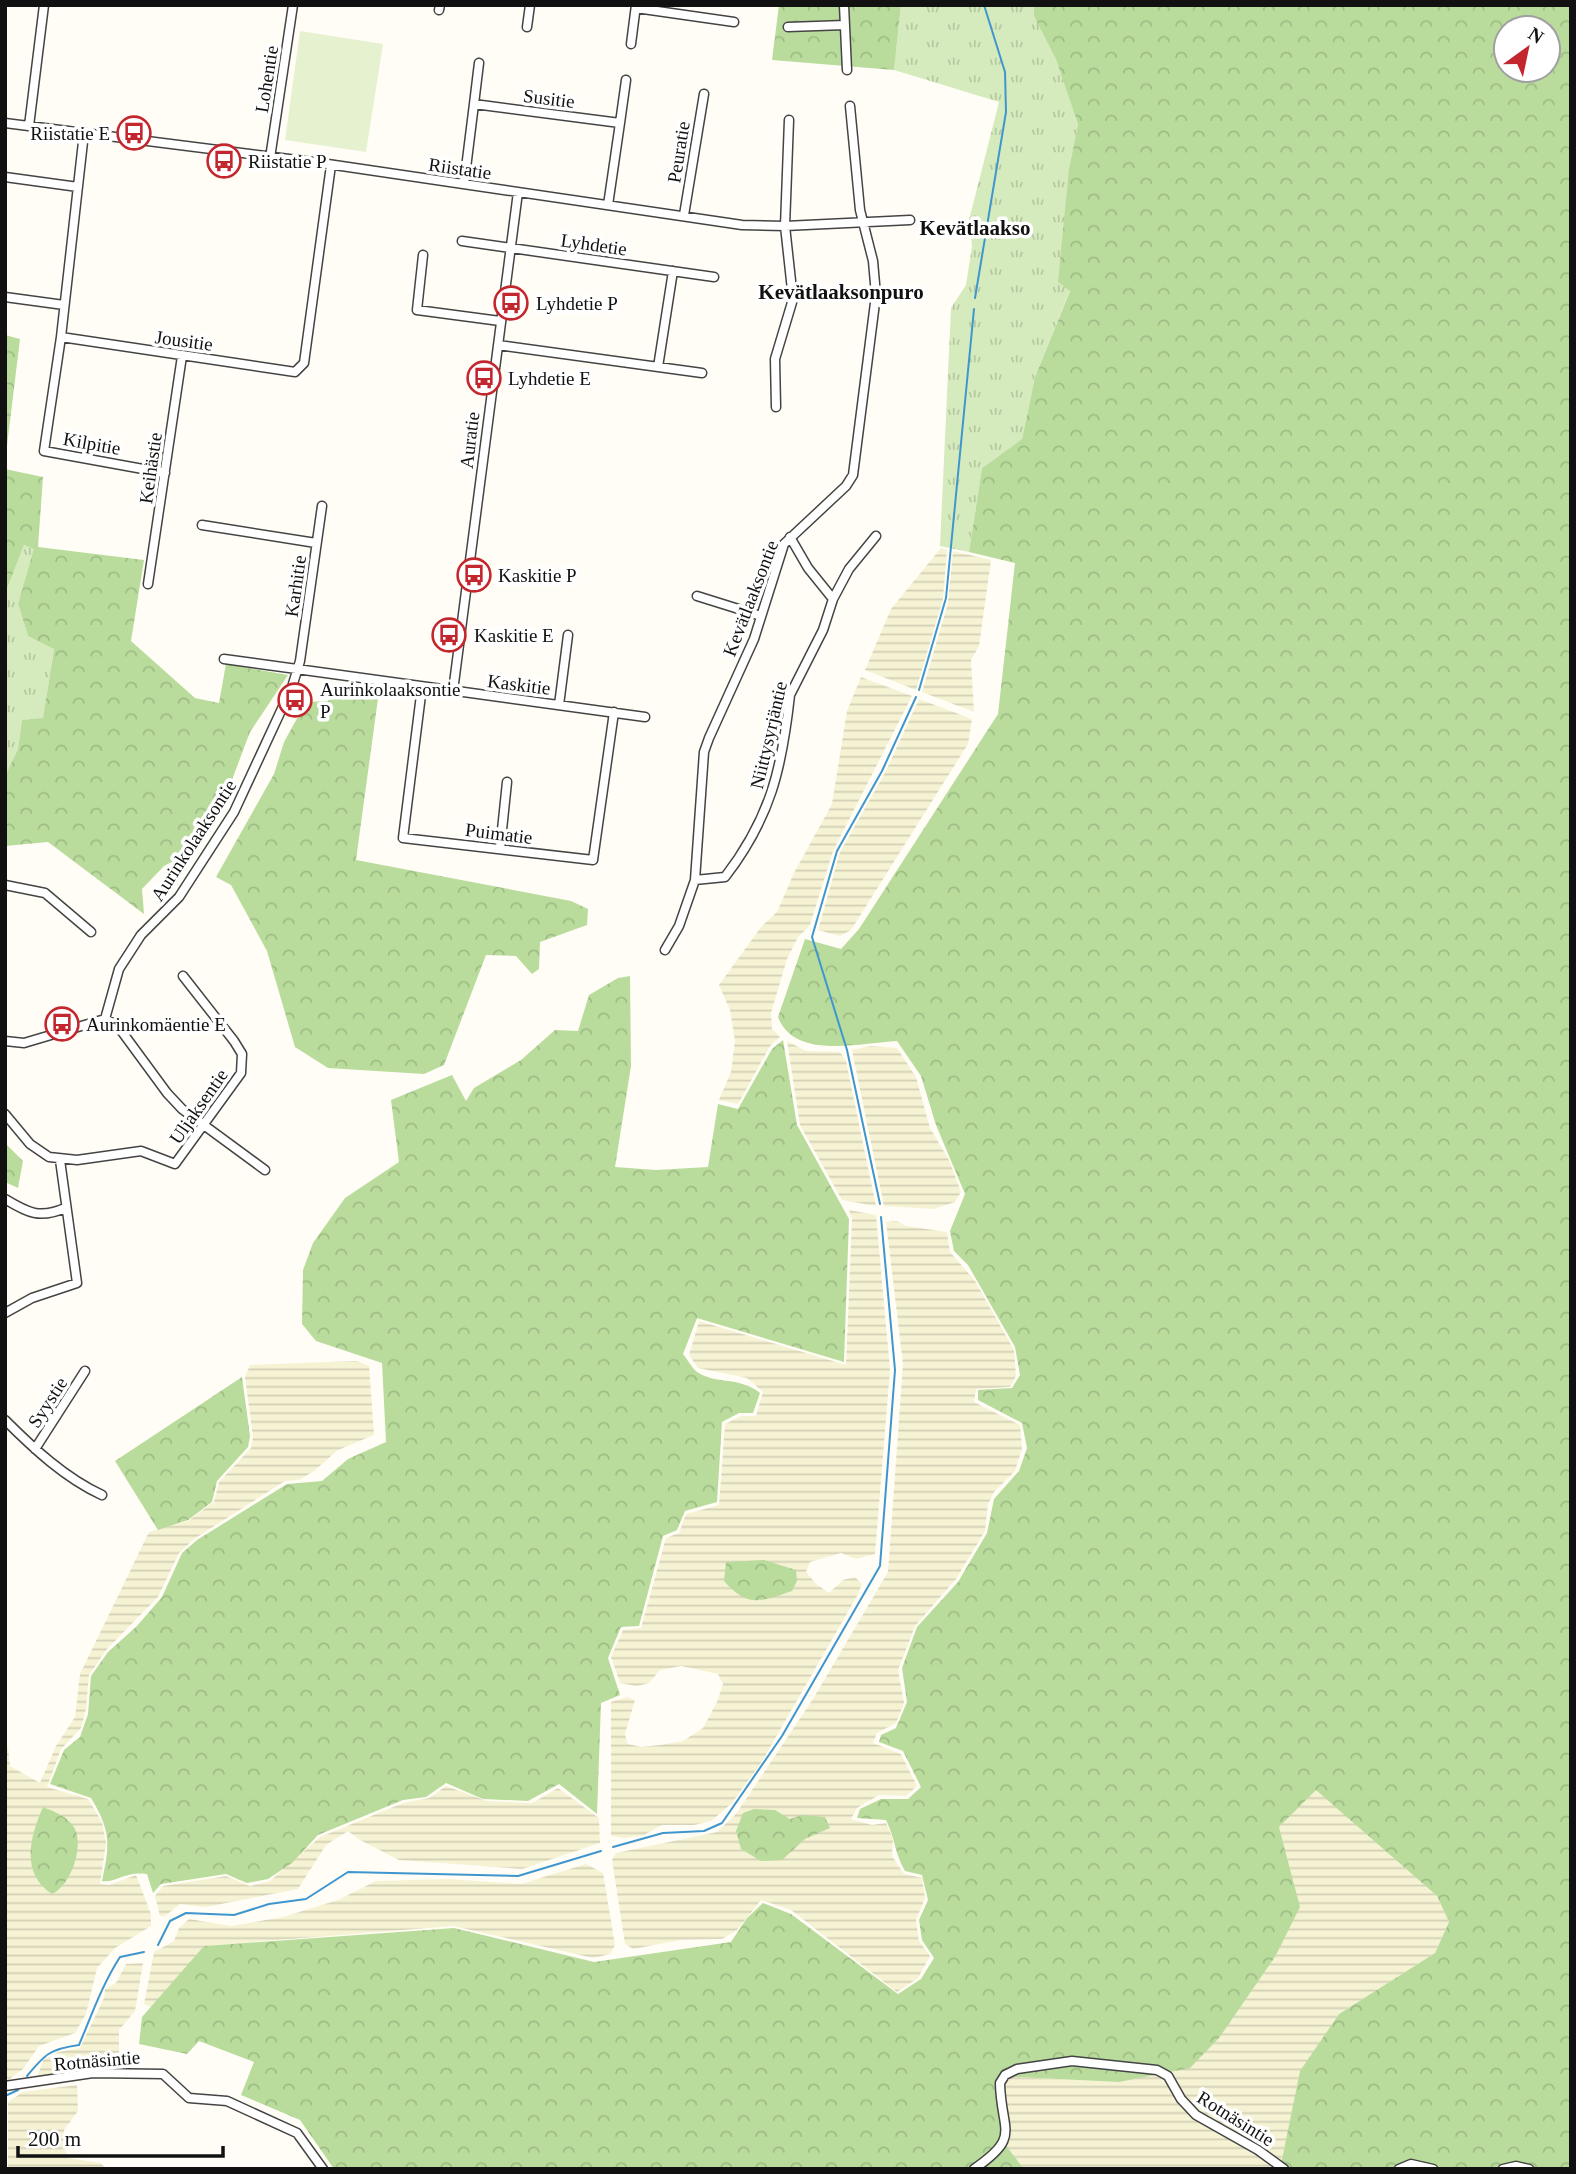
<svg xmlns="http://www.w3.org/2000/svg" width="1576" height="2174" font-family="Georgia,serif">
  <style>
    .farmland { fill: url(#farmland-rules) }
    .grass { fill: url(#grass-tufts) }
    .forest { fill: url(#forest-crowns); fill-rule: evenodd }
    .pitch { fill: #e6f2cf }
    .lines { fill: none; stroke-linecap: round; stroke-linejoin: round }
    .stream { stroke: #3f96cf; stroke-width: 2 }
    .street-casing { stroke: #444; stroke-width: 11 }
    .street { stroke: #fff; stroke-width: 8 }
    .labels { text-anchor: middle; stroke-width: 7; stroke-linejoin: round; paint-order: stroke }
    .street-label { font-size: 19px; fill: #111; stroke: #fff }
    .poi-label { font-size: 19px; fill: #111; stroke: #fff; text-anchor: start }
    .neighbourhood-label { font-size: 21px; font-weight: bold; fill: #111; stroke: #fff }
  </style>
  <defs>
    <pattern id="farmland-rules" width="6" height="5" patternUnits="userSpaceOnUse" patternTransform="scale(1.75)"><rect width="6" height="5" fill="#f6f3d4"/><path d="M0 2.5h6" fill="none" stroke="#d2cfb5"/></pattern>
    <pattern id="grass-tufts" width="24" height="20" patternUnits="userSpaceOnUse" patternTransform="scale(1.75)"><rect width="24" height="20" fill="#d5ebbd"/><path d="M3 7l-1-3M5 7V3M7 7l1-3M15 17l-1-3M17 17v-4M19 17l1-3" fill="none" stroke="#b6c8a1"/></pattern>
    <pattern id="forest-crowns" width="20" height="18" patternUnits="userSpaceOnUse" patternTransform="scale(1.75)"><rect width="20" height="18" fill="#b9dc9c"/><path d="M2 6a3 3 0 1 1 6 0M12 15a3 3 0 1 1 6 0" fill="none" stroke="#9ebc85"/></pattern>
  </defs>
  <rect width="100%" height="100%" fill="#fffdf5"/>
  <path class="farmland" d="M941,548L947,550L943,599L916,690L865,670L891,609Z
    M953,551L991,560L979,646L971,660L974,712L922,692L948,603Z
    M861,677L912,696L833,851L810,925L798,937L787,959L771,1013L772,1029L780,1037L770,1046L738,1104L719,1100L731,1072L735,1041L730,1010L719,985L761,927L777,912L794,873L832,804L847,711Z
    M919,699L972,719L968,744L851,930L840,936L818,930L840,852L885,773Z
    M787,1041L806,1051L840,1052L846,1061L876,1206L842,1200L800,1125Z
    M870,1046L897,1048L916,1077L930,1128L949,1160L961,1192L955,1202L934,1209L884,1206L852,1050Z
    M849,1210L876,1215L890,1370L875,1554L856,1559L841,1553L810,1562L806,1572L816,1584L829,1593L843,1580L855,1577L862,1584L857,1596L761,1763L731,1804L711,1821L694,1825H662L644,1835L625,1838L611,1836V1702L627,1697L635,1700L625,1734L628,1744L641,1747L660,1745L683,1741L703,1728L717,1702L723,1684L718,1674L681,1666L660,1670L649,1683L637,1686L620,1683L611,1657L623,1630L641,1628L666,1538L679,1533L686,1514L719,1505L725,1424L741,1416H756L763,1392L747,1378L698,1368L689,1355L699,1321L846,1365L852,1219Z
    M897,1221L906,1226L947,1232L950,1252L975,1281L1014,1350L1016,1376L1010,1387L976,1389L974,1402L1020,1425L1022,1449L1015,1471L994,1492L988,1504L985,1531L956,1579L915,1626L898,1670L904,1703L896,1723L877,1733L873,1743L901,1754L917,1786L906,1796L879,1795L857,1808L851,1819L872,1825L886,1823L893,1839L892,1856L904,1874L922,1878L925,1898L916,1920L919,1941L930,1956L918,1978L897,1992L791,1910L761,1900L737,1930L722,1939L681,1940L633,1949L625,1944L612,1860L616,1853L717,1832L736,1814L813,1699L888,1572L903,1364L886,1222Z
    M357,1361L369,1366L374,1435L338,1450L314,1471L299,1480L285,1481L194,1539L179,1553L158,1597L107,1649L89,1675L86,1709L81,1728L61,1749L47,1787L88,1799L102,1822L106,1843L100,1884L109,1885L136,1875L151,1914V1926L115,1948L97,1968L86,2014L75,2033L39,2046L23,2069L8,2080L5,2073V1747H8L10,1766L40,1783L56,1746L75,1717L80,1674L149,1532L188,1521L214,1502L219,1482L251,1448L253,1437L245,1377L250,1365Z
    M446,1786L487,1801L532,1803L558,1788L599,1818L600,1843L522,1869L399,1860L360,1840L348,1831L326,1845L298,1889L206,1907L180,1904L165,1916H160L155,1896L163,1886L226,1876L250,1886L270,1881L320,1837L403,1803L429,1798Z
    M1316,1789L1437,1896L1449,1922L1435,1953L1339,2014L1300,2072L1280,2169H1024L1007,2148L998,2076L1119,2082L1219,2037L1275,1957L1299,1907L1279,1827Z
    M586,1864L603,1873L615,1945L610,1954L593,1958L453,1926L204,1946L153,2008L144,2004L154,1952L174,1941L179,1928L189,1919L231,1926L283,1917L338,1900L376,1881L449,1879L521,1884Z
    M143,1963L135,2011L119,2030V2061L99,2069L37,2078L43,2060L58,2052L80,2048L104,1998L105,1989L116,1983L126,1964Z
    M77,2085L78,2111L64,2130L63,2144L68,2158L101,2163L106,2169H8V2102L23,2092Z"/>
  <path class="grass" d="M901,5H1034V16L1058,59L1078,124L1069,169L1070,290L1035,377L1022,439L982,468L969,552L940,546L951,308L966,285L972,246L969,220L999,102L894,70Z
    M24,545L35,549L18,604L28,636L54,648L43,719L22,720L18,749L5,776V594Z"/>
  <path class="forest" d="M779,5H901L894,70L772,60Z
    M1034,5H1571V2169H1280L1300,2071L1339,2014L1435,1953L1449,1922L1437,1896L1316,1790L1279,1827L1300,1907L1275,1957L1219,2038L1190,2068L1119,2082L998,2076L1007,2147L1024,2169H334L300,2120L241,2095L254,2062L199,2041L187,2054L139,2044L142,2017L204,1946L454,1928L594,1962L731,1942L747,1918L763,1903L791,1914L898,1994L921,1979L934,1958L922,1940L919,1920L928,1900L922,1875L905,1871C895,1854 895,1838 886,1820L857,1818L860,1809L881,1799H908L921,1787L903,1751L879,1742L881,1735L896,1728L907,1702L902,1668L917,1627L958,1582L987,1533L994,1499L1019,1471L1027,1448L1022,1423L978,1400V1390L1012,1388L1020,1375L1015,1347L968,1265L954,1251L950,1231L965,1194L936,1125L921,1076L897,1041C860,1043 794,1060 778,1017L805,939L841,949L859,929L998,714L1015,563L969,552L982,468L1022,439L1035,377L1070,291L1058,282L1069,169L1078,124L1056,59L1034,16ZM1506,28H1548V70H1506Z
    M5,335L20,339L5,462Z
    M5,469L43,477L38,547L144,560L131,641L195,698L219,703L226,664L288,675L250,732L221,809L192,851L164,866L142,889L144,914L48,842L5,846V776L18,749L22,720L43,718L54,649L28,636L18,604L34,549L24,545L5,594Z
    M344,685L379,691L356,860L571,901L588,909L587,925L540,942L539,969L532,974L516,956L486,955L444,1065L424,1074L328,1068L295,1047L267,951L231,885L216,877L274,774L284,742L306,702L328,701Z
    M630,976L631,1066L615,1167L656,1170L708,1167L718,1104L738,1109L772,1049L783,1040L797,1125L849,1219L844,1362L697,1318L683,1354C687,1359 692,1368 697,1372C717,1385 739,1376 760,1393L753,1413H739L722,1422L717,1502L685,1511L677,1530L663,1536L639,1626L621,1627L608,1658L620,1695L601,1703L597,1814L559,1784L528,1801L483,1799L446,1783L426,1797L403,1800L318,1835L292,1863L268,1879L247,1883L226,1874L161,1884L153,1893L147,1874C124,1871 117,1883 102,1881C110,1844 111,1831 91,1798L50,1784L64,1750L80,1737L88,1714L91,1676L108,1652L137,1626L162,1597L182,1553L197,1540L287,1484L322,1481L348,1459L386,1442L382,1363L316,1341L302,1324L303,1270L313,1243L345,1198L399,1162L391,1100L452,1075L466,1101L474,1088L521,1060L555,1030L578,1031L589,995L618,978Z
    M5,1143L23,1161L18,1188L5,1182Z
    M242,1377L250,1436L248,1447L217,1481L212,1502L188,1520L158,1530L115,1461Z
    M764,1560L796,1570L797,1581L792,1591C760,1602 748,1608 724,1581L726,1562Z
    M43,1807C55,1812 69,1817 75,1829C84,1848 70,1886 52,1894C20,1873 30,1837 43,1807Z
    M754,1809L775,1810L790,1819L802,1815L825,1817L830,1828L805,1839L782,1860L761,1861L741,1849L736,1831L743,1813Z"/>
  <path class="pitch" d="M300,31L383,44L366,152L285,140Z"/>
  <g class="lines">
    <path class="stream" d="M975,298L1006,112L1005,72L984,5
      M919,690L946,598L974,309
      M880,1204L847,1050L812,937L837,851L882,771L916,697
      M613,1847L663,1833L704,1831L722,1823L782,1736L880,1566L895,1370L881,1217
      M158,1945L170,1921L186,1913L234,1915L269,1904L306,1899L348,1872L518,1876L601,1851
      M27,2076C45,2054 50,2049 79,2045C92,2014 102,1985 120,1957L144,1952
      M5,2096L18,2090"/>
    <defs>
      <path id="street" d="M844,5L847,70
        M636,8L734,22
        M439,10L440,5
        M527,27L530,5
        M788,27L845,25
        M631,44L636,5
        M474,104L479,63
        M5,123L321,163L742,225L785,226L910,220
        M620,123L626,80
        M29,126L44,5
        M84,133L61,337L295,372L304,363L331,165
        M270,158L293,5
        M5,177L78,187
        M464,184L474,104L620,123L608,205
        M684,215L704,94
        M462,241L714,277
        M423,255L417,310L500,321
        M5,297L64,305
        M61,337L44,451L165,473
        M498,345L702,373
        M658,367L673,271
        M776,407L775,359L793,299L785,226L789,120
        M202,525L316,543
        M790,537L808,568L833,599
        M148,584L182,356
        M697,596L761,616
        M224,659L645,717
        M422,687L403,838L593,860L614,712
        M453,691L518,192
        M559,705L568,635
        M500,849L507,782
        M695,880L725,877C771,817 782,768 790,695L823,630L833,599L849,569L876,536
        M5,885L45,893L91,932
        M665,950L679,926L695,880L704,752L709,738L754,639L784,544L846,486L853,475L876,295L873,261L860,210L850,106
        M105,1019L119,969L141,935L179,897L234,812L292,687L300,661L322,506
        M5,1041L24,1043L105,1019L117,1025L167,1093L182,1109L265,1170
        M5,1114L30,1144L49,1157L77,1160L141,1151L175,1164L241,1073L242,1054L234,1041L183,976
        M5,1199C28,1213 40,1219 65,1208
        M5,1313L32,1298L77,1283L60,1160
        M5,1420C33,1448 65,1478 102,1495
        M35,1449L85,1371
        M5,2086L93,2073L163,2074L189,2098L227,2101L297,2133L323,2169
        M974,2169C1022,2136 1001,2132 1000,2083L1005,2075L1017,2069L1072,2061L1157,2070L1168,2076L1181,2099L1196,2115L1258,2150L1284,2169
        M1399,2169L1411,2164L1433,2169
        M1503,2169L1516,2166L1529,2169"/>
    </defs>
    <use href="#street" class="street-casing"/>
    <use href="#street" class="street"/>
  </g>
  <defs>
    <symbol id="bus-ring" viewBox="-11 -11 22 22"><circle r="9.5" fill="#fff" stroke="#c4262e" stroke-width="1.5"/><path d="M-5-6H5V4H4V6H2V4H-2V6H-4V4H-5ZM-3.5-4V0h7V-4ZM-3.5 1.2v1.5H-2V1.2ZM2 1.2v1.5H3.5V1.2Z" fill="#c4262e"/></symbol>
  </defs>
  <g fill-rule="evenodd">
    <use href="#bus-ring" x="115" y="114" width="38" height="38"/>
    <use href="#bus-ring" x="205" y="142" width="38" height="38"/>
    <use href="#bus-ring" x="492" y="284" width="38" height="38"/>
    <use href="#bus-ring" x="465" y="359" width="38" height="38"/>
    <use href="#bus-ring" x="455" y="556" width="38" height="38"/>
    <use href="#bus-ring" x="430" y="616" width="38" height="38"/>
    <use href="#bus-ring" x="276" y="681" width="38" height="38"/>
    <use href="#bus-ring" x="43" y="1005" width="38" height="38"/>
  </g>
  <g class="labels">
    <g class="street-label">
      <text transform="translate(266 79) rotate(-81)" y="7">Lohentie</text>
      <text transform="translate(549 98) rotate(7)" y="7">Susitie</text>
      <text transform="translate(678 152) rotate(-81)" y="7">Peuratie</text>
      <text transform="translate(460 168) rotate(8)" y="7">Riistatie</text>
      <text transform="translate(594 244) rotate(8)" y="7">Lyhdetie</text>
      <text transform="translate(184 340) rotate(8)" y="7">Jousitie</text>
      <text transform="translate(469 440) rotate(-83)" y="7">Auratie</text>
      <text transform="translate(92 443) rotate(10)" y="7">Kilpitie</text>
      <text transform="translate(150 468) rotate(-82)" y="7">Keihästie</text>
      <text transform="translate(295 586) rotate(-82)" y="7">Karhitie</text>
      <text transform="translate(750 598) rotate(-69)" y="7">Kevätlaaksontie</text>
      <text transform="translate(519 684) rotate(7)" y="7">Kaskitie</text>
      <text transform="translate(768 735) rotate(-77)" y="7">Niittysyrjäntie</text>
      <text transform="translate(499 833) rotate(7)" y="7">Puimatie</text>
      <text transform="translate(193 840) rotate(-57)" y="7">Aurinkolaaksontie</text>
      <text transform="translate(198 1106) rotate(-55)" y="7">Uljaksentie</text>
      <text transform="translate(47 1402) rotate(-57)" y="7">Syystie</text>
      <text transform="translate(97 2060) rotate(-5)" y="7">Rotnäsintie</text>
      <text transform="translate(1236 2118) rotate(32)" y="7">Rotnäsintie</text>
    </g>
    <g class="poi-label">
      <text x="110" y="140" text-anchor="end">Riistatie E</text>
      <text x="248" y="168">Riistatie P</text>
      <text x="536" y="310">Lyhdetie P</text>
      <text x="508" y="385">Lyhdetie E</text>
      <text x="498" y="582">Kaskitie P</text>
      <text x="474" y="642">Kaskitie E</text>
      <text x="320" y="696">Aurinkolaaksontie<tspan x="320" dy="22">P</tspan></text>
      <text x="86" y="1031">Aurinkomäentie E</text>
    </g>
    <g class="neighbourhood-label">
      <text x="975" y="235">Kevätlaakso</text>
      <text x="841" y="299">Kevätlaaksonpuro</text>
    </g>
  </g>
  <rect width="1576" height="2174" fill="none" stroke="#111111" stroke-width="14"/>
  <g transform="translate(1527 49) rotate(33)"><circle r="33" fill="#ffffff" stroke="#a0a0a0" stroke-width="2"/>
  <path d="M0-5L12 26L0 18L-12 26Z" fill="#c4262e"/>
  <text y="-10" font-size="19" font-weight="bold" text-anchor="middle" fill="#111111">N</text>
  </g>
  <path d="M18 2146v10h205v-10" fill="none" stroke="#111111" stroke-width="3.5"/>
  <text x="28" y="2146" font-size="21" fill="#111111" stroke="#ffffff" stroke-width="5" paint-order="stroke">200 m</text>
</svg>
